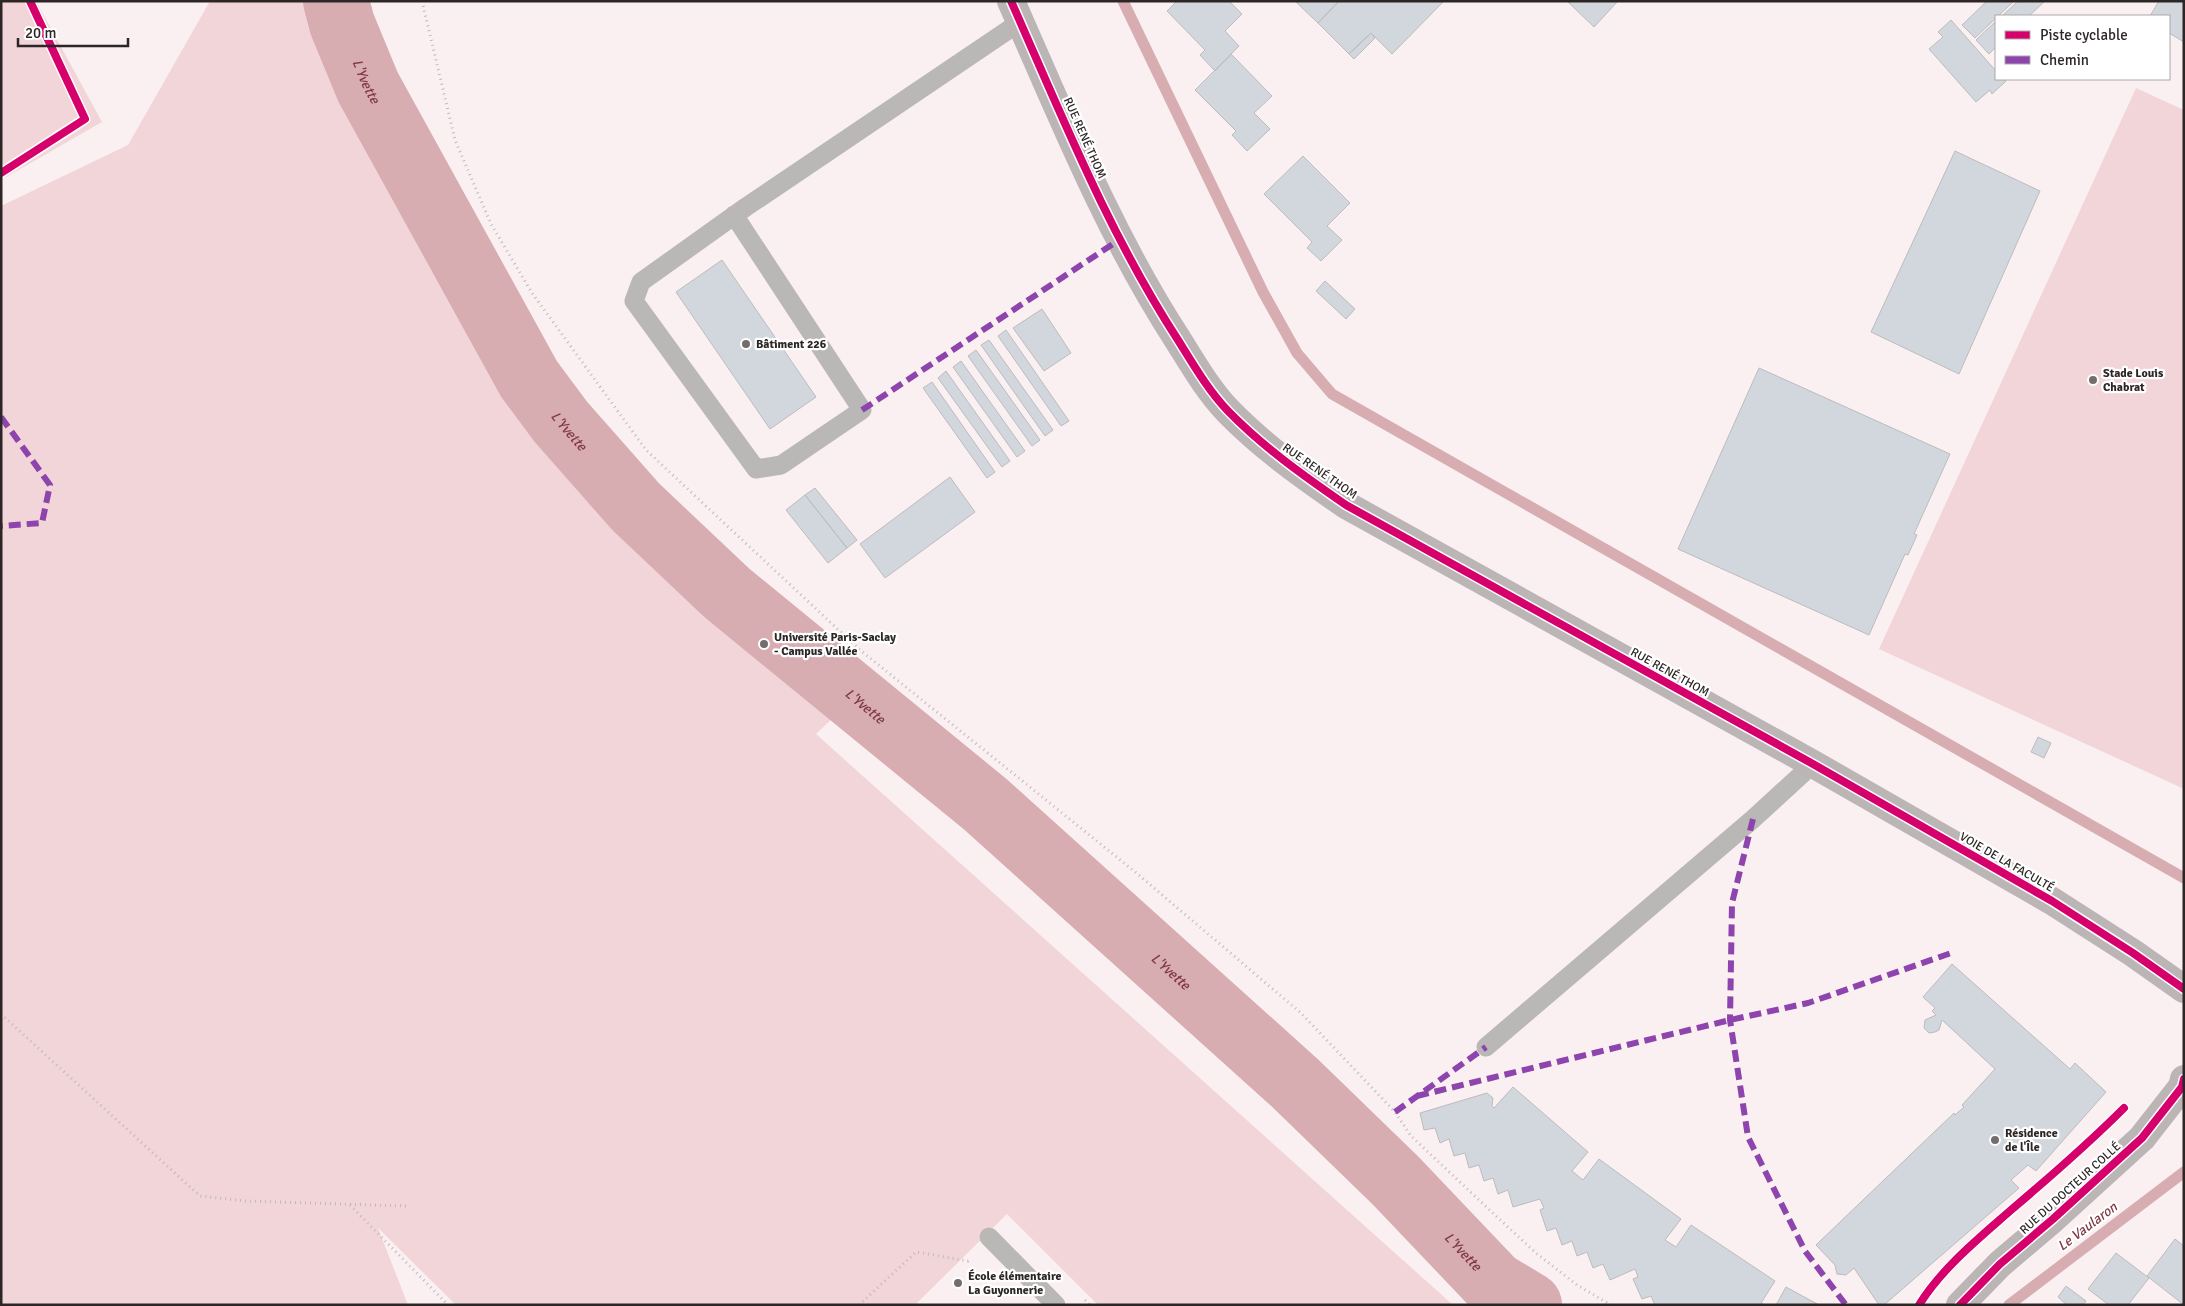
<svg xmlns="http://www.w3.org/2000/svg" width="2185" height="1306" font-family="Signika,sans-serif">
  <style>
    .green { fill: #f2d5d8 }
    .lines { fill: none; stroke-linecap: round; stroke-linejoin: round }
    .stream { stroke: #d8adb2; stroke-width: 11 }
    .river { stroke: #d8adb2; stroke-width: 66 }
    .building { fill: #d1d7dd; stroke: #bcbbbd }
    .path { stroke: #bebaba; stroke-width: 3; stroke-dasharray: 1 4; stroke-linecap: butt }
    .lane { stroke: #bab7b7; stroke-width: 19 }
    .secondary { stroke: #bbb5b6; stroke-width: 28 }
    .quiet { stroke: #8e44ad; stroke-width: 6; stroke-dasharray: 12 6; stroke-linecap: butt }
    .cycleway-casing { stroke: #fff; stroke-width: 11 }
    .cycleway { stroke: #d6006c; stroke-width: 8 }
    .poi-dot { fill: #746d6d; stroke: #fff; stroke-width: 2 }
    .labels { text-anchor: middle; stroke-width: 4.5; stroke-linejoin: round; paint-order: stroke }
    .street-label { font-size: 12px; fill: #2c2626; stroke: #fff }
    .poi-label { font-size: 12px; font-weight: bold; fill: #2c2626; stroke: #fff; text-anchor: start }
    .water-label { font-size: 14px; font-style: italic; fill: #803944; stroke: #fff }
  </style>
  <rect width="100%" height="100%" fill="#faf0f2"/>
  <path class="green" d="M1,1H36L102,122L1,180Z
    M210,1H346L362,108L505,371L665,557L838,713L816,734L1453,1305H1098L1007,1214L915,1305H456L378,1228L408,1305H1V206L128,145Z
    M2136,88L2184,110V789L1879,649Z"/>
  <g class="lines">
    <path class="stream" d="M1123,1L1263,292L1297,353L1332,394L2184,878
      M2009,1305L2184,1172"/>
    <path class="river" id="s1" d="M336,1L342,24L368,87L529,379L561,422L636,507L727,593L985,804L1295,1083L1396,1181L1494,1284L1529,1305"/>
  </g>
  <path class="building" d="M1177,1H1229L1242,14L1225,31L1239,46L1215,71L1200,55L1205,50L1167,11Z
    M1295,1H1339L1318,23Z
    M1339,1H1444L1392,54L1371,33L1349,54L1318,23Z
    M1567,1H1618L1594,27Z
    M1987,1H2014L1975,38L1962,25Z
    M2018,1H2045L2029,16H2002Z
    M2159,1H2184V42L2169,33V16H2150Z
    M1951,20L1996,71V79H2003L2006,81L1992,94L1990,90L1976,102L1929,49L1943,37L1938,32Z
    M1996,21V47L1989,54L1976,40Z
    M1371,33L1375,38L1354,59L1349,54Z
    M1231,54L1272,96L1254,113L1270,129L1247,151L1232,135L1236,131L1195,90Z
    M1955,151L2040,191L1959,374L1871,332Z
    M1303,156L1350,203L1327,226L1342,240L1321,261L1307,248L1312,242L1264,194Z
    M722,260L816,397L770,429L676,292Z
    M1325,281L1355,309L1346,319L1316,291Z
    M1042,309L1071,353L1044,371L1013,328Z
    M1006,330L1069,421L1061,426L998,336Z
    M989,340L1053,430L1045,436L981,345Z
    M976,350L1040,440L1032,446L968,356Z
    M961,361L1025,451L1017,457L953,367Z
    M1759,368L1950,454L1914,534L1917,535L1908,555L1905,554L1869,635L1678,549Z
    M946,371L1010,461L1002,467L938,378Z
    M932,382L995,472L987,478L923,388Z
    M950,477L975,512L885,578L860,544Z
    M815,488L857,540L847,548L805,495Z
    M805,495L847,548L828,563L786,510Z
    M2038,737L2051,743L2044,758L2031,752Z
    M1952,964L2070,1069L2075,1063L2106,1092L2036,1171L2028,1165L2011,1180L2019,1188L1884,1305H1879L1854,1268L1846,1275L1837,1274L1835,1265L1816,1245L1954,1113L1955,1115L1964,1107L1962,1105L1995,1069L1942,1020L1939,1030L1935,1032L1929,1033L1924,1028L1925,1020L1936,1015L1932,1011L1935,1008L1923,997Z
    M1513,1087L1588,1152L1572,1171L1583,1180L1599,1159L1681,1219L1665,1240L1676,1247L1691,1225L1775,1281L1761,1303L1765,1305H1655L1651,1296L1642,1299L1633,1279L1638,1277L1635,1269L1610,1280L1603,1264L1593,1268L1587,1252L1577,1256L1572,1241L1562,1245L1556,1228L1547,1231L1540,1210L1544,1208L1540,1199L1513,1207L1508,1190L1498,1194L1493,1178L1484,1181L1479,1165L1469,1168L1465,1153L1454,1156L1449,1139L1440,1143L1435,1128L1424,1130L1420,1113L1487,1093L1493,1098L1492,1106L1494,1108Z
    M2175,1239L2184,1246V1305L2147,1276Z
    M2116,1253L2149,1278L2128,1305H2109L2088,1289Z
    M2066,1286L2086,1301L2083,1305H2067L2058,1297Z
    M1786,1287L1819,1305H1776Z"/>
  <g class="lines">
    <path class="path" d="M422,1L455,140L491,224L532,293L646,450L860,650L1134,871L1301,1013L1395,1112L1411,1136L1496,1216L1536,1253L1577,1285L1611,1305
      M1,1014L200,1196L246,1201L406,1206
      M350,1205L448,1305
      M1085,1300L1090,1305
      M859,1305L916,1252L968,1261L971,1258"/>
    <path class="lane" d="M734,215L862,410L781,465L756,469L634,301L641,282L746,207L1020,22
      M1486,1047L1753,819L1813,764
      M989,1237L1056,1305"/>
    <path class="secondary" d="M1011,1C1062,116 1109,234 1178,340C1193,364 1208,390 1228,411C1263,447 1304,476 1346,505L1813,764L2052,901L2133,953L2184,989
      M1960,1305L2000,1264L2053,1219L2142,1138L2182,1087L2184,1079"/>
    <path class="quiet" d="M862,410L1119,240
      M1,417L50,485L42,523L1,526
      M1753,819L1732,903L1730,1020L1748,1137L1805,1251L1846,1305
      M1417,1096L1730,1020L1808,1003L1954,952
      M1395,1112L1486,1047"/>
    <defs>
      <path id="cycleway" d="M1011,1C1062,116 1109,234 1178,340C1193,364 1208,390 1228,411C1263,447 1304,476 1346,505L1813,764L2052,901L2133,953L2184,989
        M1,173L85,119L30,1
        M1919,1305C1942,1268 1978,1239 2011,1210C2050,1177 2088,1144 2124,1108
        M1960,1305L2000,1264L2053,1219L2142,1138L2182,1087L2184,1079"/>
    </defs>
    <use href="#cycleway" class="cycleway-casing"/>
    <use href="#cycleway" class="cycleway"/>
  </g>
  <g class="poi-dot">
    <circle cx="746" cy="344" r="5"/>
    <circle cx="2093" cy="380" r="5"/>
    <circle cx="764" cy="644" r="5"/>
    <circle cx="1995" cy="1140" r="5"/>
    <circle cx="958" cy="1283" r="5"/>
  </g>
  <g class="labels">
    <g class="street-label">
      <text transform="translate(1085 138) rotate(66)" y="4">RUE RENÉ THOM</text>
      <text transform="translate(1320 471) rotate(35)" y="4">RUE RENÉ THOM</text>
      <text transform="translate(1670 672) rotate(29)" y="4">RUE RENÉ THOM</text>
      <text transform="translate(2007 862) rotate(30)" y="4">VOIE DE LA FACULTÉ</text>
      <text transform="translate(2070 1188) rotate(-42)" y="4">RUE DU DOCTEUR COLLÉ</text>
    </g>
    <g class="poi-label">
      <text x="756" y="348">Bâtiment 226</text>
      <text x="2103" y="377">Stade Louis<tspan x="2103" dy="14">Chabrat</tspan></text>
      <text x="774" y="641">Université Paris-Saclay<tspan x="774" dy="14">- Campus Vallée</tspan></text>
      <text x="2005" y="1137">Résidence<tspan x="2005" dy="14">de l'Île</tspan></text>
      <text x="968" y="1280">École élémentaire<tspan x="968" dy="14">La Guyonnerie</tspan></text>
    </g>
    <g class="water-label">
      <text dy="5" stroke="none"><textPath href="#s1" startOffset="86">L'Yvette</textPath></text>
      <text dy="5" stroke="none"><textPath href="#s1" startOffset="491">L'Yvette</textPath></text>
      <text dy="5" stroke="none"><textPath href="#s1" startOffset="896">L'Yvette</textPath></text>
      <text dy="5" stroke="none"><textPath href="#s1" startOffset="1301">L'Yvette</textPath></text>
      <text transform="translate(2087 1226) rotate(-37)" y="5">Le Vaularon</text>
      <text dy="5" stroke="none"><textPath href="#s1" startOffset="1706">L'Yvette</textPath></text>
    </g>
  </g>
  <rect width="2185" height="1306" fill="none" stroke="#2c2626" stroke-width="5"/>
  <rect x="1995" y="15" width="175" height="65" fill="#ffffff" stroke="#aba8a8"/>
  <rect x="2005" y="31" width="25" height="8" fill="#d6006c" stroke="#aba8a8"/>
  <text x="2040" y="40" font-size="15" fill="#2c2626">Piste cyclable</text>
  <rect x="2005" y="56" width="25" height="8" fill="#8e44ad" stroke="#aba8a8"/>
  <text x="2040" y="65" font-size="15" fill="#2c2626">Chemin</text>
  <path d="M18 38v8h110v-8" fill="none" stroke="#2c2626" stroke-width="2.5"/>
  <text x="25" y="38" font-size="15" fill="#2c2626" stroke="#ffffff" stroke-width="4" paint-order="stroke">20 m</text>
</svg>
